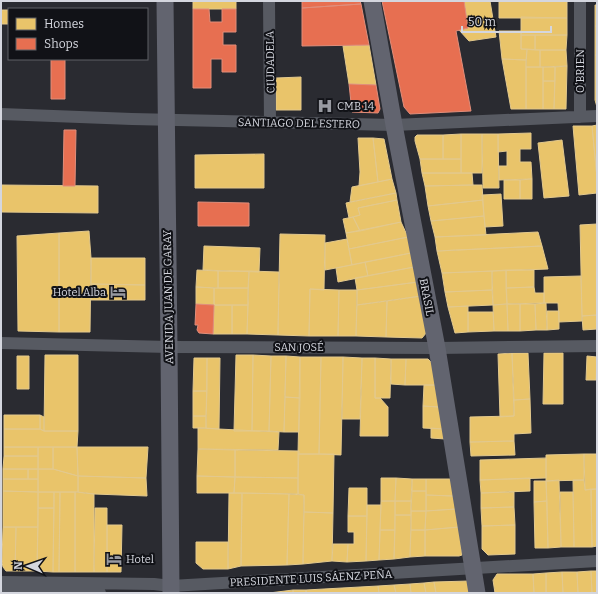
<svg xmlns="http://www.w3.org/2000/svg" width="598" height="594" font-family="Bitter,serif">
  <style>
    .homes { fill: #e9c46a; stroke: #e3c98d }
    .shops { fill: #e76f51; stroke: #e18e7b }
    .lines { fill: none; stroke-linecap: round; stroke-linejoin: round }
    .street { stroke: #575a62; stroke-width: 12 }
    .secondary { stroke: #62646f; stroke-width: 17 }
    .labels { text-anchor: middle; stroke-width: 4; stroke-linejoin: round; paint-order: stroke }
    .street-label { font-size: 11px; fill: #d4d6de; stroke: #111217 }
    .poi-label { font-size: 11px; fill: #d4d6de; stroke: #111217; text-anchor: start }
  </style>
  <rect width="100%" height="100%" fill="#2a2b31"/>
  <path class="homes" d="M193,1H236V9H193Z
    M464,1H490L496,37L469,41L459,30L468,28Z
    M499,1H567V18H499Z
    M595,5H597V26H595Z
    M1,10H9V24H1Z
    M521,17L567,18V35H521Z
    M595,26H597V55H595Z
    M499,31H521V49H527L526,60L502,59Z
    M521,35H535V50L521,49Z
    M535,35H567L566,50H535Z
    M369,45L376,85L349,84L343,46Z
    M527,49L540,50V67H526Z
    M540,50H566L567,66L540,67Z
    M595,55H597V107L595,100Z
    M502,59L526,60V109H511Z
    M567,66L566,109H554L555,67Z
    M526,67H543V109H526Z
    M543,67H555V81H543Z
    M301,77V110H276V78Z
    M543,81H555L554,109H543Z
    M597,125V178L592,126Z
    M573,126H592L597,178V193L579,195Z
    M531,133V149H520V162H531L532,179L499,180V166H507V151L498,152V134Z
    M461,134H482V173H461Z
    M461,134V159H443V135Z
    M482,134H498L499,188H483Z
    M417,135H443V159H420L415,141V137Z
    M358,138H373L378,182L359,186L360,172Z
    M373,138L384,139L392,179L378,182Z
    M562,140L569,196L544,198L538,143Z
    M264,154V188H195V155Z
    M420,159H461V173H422Z
    M422,173H472L473,185L425,186Z
    M392,179L396,193L350,202L352,187Z
    M532,179V199H520V180Z
    M504,180H520V199H504Z
    M1,185L98,186V213L1,212Z
    M473,185H482L483,200L428,206L425,186Z
    M396,193L397,200L358,208L360,215L349,218L346,203Z
    M501,194L503,226L485,227L482,195Z
    M397,200L401,222L360,231L353,217L360,215L358,208Z
    M483,200L484,216L431,221L428,206Z
    M484,216L486,235L435,237L431,221Z
    M353,217L360,231L346,233L343,219Z
    M401,222L408,237L349,249L346,233Z
    M597,224V315L582,316L580,225Z
    M89,231L91,258L90,332H59V233Z
    M538,232L542,246L437,251L435,237Z
    M59,233V332L18,331L17,236Z
    M280,234L325,235L324,290L310,289L309,336L278,335Z
    M408,237L411,253L352,265L349,249Z
    M347,239L352,265L325,270V243Z
    M204,246L260,248L259,272L203,270Z
    M542,246L548,269L442,273L437,251Z
    M411,253L414,267L368,276L365,262Z
    M91,258H145V285L91,284Z
    M365,262L368,276L338,282L336,268Z
    M414,267L418,282L357,290L355,278Z
    M197,270L218,271V288L196,287Z
    M506,270H534V287L506,288Z
    M506,270L507,304L493,305L492,271Z
    M218,271H249L248,288H218Z
    M249,271L279,272L278,335L247,334Z
    M492,271V290L445,292L442,273Z
    M581,276L582,321L559,322L558,303H544V277Z
    M418,282L421,296L357,305V290Z
    M91,284L145,285V300H91Z
    M196,287L214,288V305L196,304Z
    M534,287L535,293H544V303L507,304L506,288Z
    M214,288H248V305H214Z
    M310,289L339,290L338,336H309Z
    M339,290H357L356,336H338Z
    M492,290L493,305L448,307L445,292Z
    M421,296L427,332L422,338L386,337L387,301Z
    M387,301L386,337L356,336L357,305Z
    M546,303L547,330H536L535,304Z
    M507,304H520V331H508Z
    M507,304L508,331H494L493,305Z
    M520,304H535L536,330L520,331Z
    M214,305H232V334H213Z
    M232,305H248L247,334H232Z
    M468,306V332L455,333L448,307Z
    M547,311H559V329L547,330Z
    M468,312H493L494,331L468,332Z
    M597,315V329L583,330L582,316Z
    M512,353L514,416L500,417L498,354Z
    M512,353H528L530,399L514,400Z
    M544,353H563V404H543Z
    M45,355H78V431H44Z
    M236,355H253L252,431H234Z
    M253,355L271,356L269,431H252Z
    M17,356H29V389H17Z
    M271,356H286L284,432L269,431Z
    M286,356L300,357V398L285,397Z
    M587,356L597,357L596,380H586Z
    M300,357H321L319,454H298Z
    M321,357H343L341,455L319,454Z
    M343,357L362,358L360,419H342Z
    M194,358H207V391H193Z
    M207,358H220L219,429L206,428Z
    M362,358H375V398H380L388,407V436H360Z
    M375,358L391,359L390,398H375Z
    M391,359H406L405,385L391,384Z
    M406,359H428L434,365L435,385H405Z
    M424,385H435L439,407L423,406Z
    M193,391H207L206,416H193Z
    M285,397L300,398L299,432H284Z
    M530,399L531,433L514,434V441L470,442V417L514,416V400Z
    M423,406L439,407L443,429L423,428Z
    M4,415H40V429H4Z
    M40,415L44,417V431L40,429Z
    M193,416H206V428H193Z
    M198,428L279,432L278,450L198,449Z
    M431,428L443,429L445,439L431,438Z
    M4,429H40L44,431H78L77,447H4Z
    M514,441L515,455L471,456L470,442Z
    M4,447H38V456H4Z
    M38,447H53V469H38Z
    M53,447H77L78,476L53,469Z
    M77,447H148L146,478L78,476Z
    M198,449L235,450V477L197,476Z
    M235,450L299,451L298,478L235,477Z
    M298,454H334L333,513L304,512V495L298,494Z
    M584,454H597V489L585,490Z
    M584,454V480L546,481V455Z
    M4,456H38V469H3Z
    M546,458V478L480,480V460Z
    M3,469H28V479H3Z
    M28,469H38V479H28Z
    M38,469H53L78,476V492H38Z
    M78,476L146,478L147,496L94,494L78,492Z
    M197,476L235,477L234,493H197Z
    M235,477L298,478V494L234,493Z
    M381,478H396L395,501H381Z
    M396,478L412,479L411,501H395Z
    M530,478V491L481,493L480,480Z
    M3,479H38V492L3,491Z
    M412,479H426V491H412Z
    M426,479H451L453,496L426,495Z
    M559,480L561,547L548,548L546,481Z
    M573,480H584L585,490L591,489L592,547H574Z
    M534,481H546L547,501L534,502Z
    M349,488H367V516H348Z
    M591,489H597V546L592,547Z
    M3,491L38,492V527H3Z
    M412,491H426V511H411Z
    M38,492H54V508H38Z
    M54,492H60L59,572H53Z
    M60,492H75V572H59Z
    M75,492L94,494V572H75Z
    M514,492V507L481,508V493Z
    M560,492H573L574,547H561Z
    M229,493H242L241,566L228,569Z
    M242,493L289,494L287,565L241,566Z
    M289,494L304,495L303,564L287,565Z
    M426,495L453,496L456,509L426,511Z
    M381,501H395V530H380Z
    M395,501H411V515H395Z
    M547,501L548,548H535L534,502Z
    M367,505H381L379,560L366,561Z
    M514,507L515,525L482,526L481,508Z
    M38,508H54L53,572L37,571Z
    M95,508H107V572H94Z
    M456,509L459,527L425,530L426,511Z
    M411,511H426L425,530H411Z
    M304,512L333,513L332,561L303,564Z
    M395,515H411L410,557L394,559Z
    M348,516H367L366,561L347,562L348,544H354V532H348Z
    M107,525H122L121,572H107Z
    M515,525V554L488,555L482,549V526Z
    M3,527H16L15,571H6L3,567L2,562Z
    M16,527H38L37,571H15Z
    M459,527L462,555L459,556H425V530Z
    M380,530H395L394,559L379,560Z
    M411,530H425V556L410,557Z
    M196,542H228V569H203L196,563Z
    M333,544H348L347,562L332,561Z
    M591,571H597V593H592Z
    M591,571L592,593H578L577,572Z
    M562,572H577L578,593H563Z
    M562,572L563,593H546V573Z
    M546,573V593H534L533,574Z
    M497,574H533L534,593H495L493,580Z
    M469,581L471,593H436L434,582Z
    M434,582L436,593H426L424,583Z
    M424,583L426,593H411L410,584Z
    M410,584L411,593H396L394,585Z
    M394,585L396,593H379L378,586Z
    M378,586L379,593H306V590Z
    M293,590V593H269Z
    M293,590H306V593H293Z"/>
  <path class="shops" d="M302,1H360L361,4L302,8Z
    M382,1H464L468,28L456,31L471,111L410,114L404,107Z
    M361,4L369,45L302,46V8Z
    M193,9H209L210,22H222V9H236V32H223V45H236V72H222V59H211V88H193Z
    M51,59H65V99H51Z
    M349,84L376,85L380,109L378,113L352,112Z
    M64,130H76L75,186H63Z
    M198,202L249,203V226H198Z
    M196,304L214,305L213,334L199,333L197,330L198,325H195Z"/>
  <g class="lines">
    <path class="street" d="M269,1L270,123
      M580,1V117
      M1,114L132,119L394,125L597,116
      M1,343L169,347L437,348L597,346
      M1,582L154,584L171,586L597,561
      M1,591L100,593"/>
    <path class="secondary" d="M165,1L169,347L171,593
      M372,1L394,125L437,348L477,593"/>
  </g>
  <defs>
    <symbol id="hospital-bare" viewBox="-9 -9 18 18"><path d="M-5-5h3v3.5h4V-5h3V5h-3V1.5h-4V5h-3Z" fill="#989aa1" stroke="#111217" stroke-width="2.5" paint-order="stroke"/></symbol>
    <symbol id="hotel-bare" viewBox="-9 -9 18 18"><path d="M-6-4.5h1.5V1H6V5H4.5V3h-9V5H-6ZM-4 0a1.8 1.8 0 1 1 3.6 0ZM.5 0V-2.5h3Q6-2.5 6 0Z" fill="#989aa1" stroke="#111217" stroke-width="2.5" paint-order="stroke"/></symbol>
  </defs>
  <g fill-rule="evenodd">
    <use href="#hospital-bare" x="314" y="95" width="22" height="22"/>
    <use href="#hotel-bare" x="107" y="281" width="22" height="22"/>
    <use href="#hotel-bare" x="103" y="548" width="22" height="22"/>
  </g>
  <g class="labels">
    <g class="street-label">
      <text transform="translate(270 62) rotate(-91)" y="4">CIUDADELA</text>
      <text transform="translate(580 71) rotate(-90)" y="4">O'BRIEN</text>
      <text transform="translate(299 123) rotate(1)" y="4">SANTIAGO DEL ESTERO</text>
      <text transform="translate(168 297) rotate(-91)" y="4">AVENIDA JUAN DE GARAY</text>
      <text transform="translate(427 297) rotate(79)" y="4">BRASIL</text>
      <text x="299" y="351">SAN JOSÉ</text>
      <text transform="translate(311 578) rotate(-3)" y="4">PRESIDENTE LUIS SÁENZ PEÑA</text>
    </g>
    <g class="poi-label">
      <text x="337" y="110">CMB 14</text>
      <text x="106" y="296" text-anchor="end">Hotel Alba</text>
      <text x="126" y="563">Hotel</text>
    </g>
  </g>
  <rect width="598" height="594" fill="none" stroke="#d4d6de" stroke-width="4"/>
  <rect x="8" y="8" width="140" height="52" fill="#111217" stroke="#5f6067"/>
  <rect x="16" y="18" width="20" height="12" fill="#e9c46a" stroke="#5f6067"/>
  <text x="44" y="28" font-size="12" fill="#d4d6de">Homes</text>
  <rect x="16" y="38" width="20" height="12" fill="#e76f51" stroke="#5f6067"/>
  <text x="44" y="48" font-size="12" fill="#d4d6de">Shops</text>
  <g transform="translate(28 566) rotate(272)" stroke="#111217" stroke-width="3" paint-order="stroke">
  <path d="M0-3L7 15L0 10L-7 15Z" fill="#d4d6de"/>
  <text y="-6" font-size="11" font-weight="bold" text-anchor="middle" fill="#d4d6de">N</text>
  </g>
  <path d="M462 26v6h89v-6" fill="none" stroke="#d4d6de" stroke-width="2"/>
  <text x="468" y="26" font-size="12" fill="#d4d6de" stroke="#111217" stroke-width="3" paint-order="stroke">50 m</text>
</svg>
